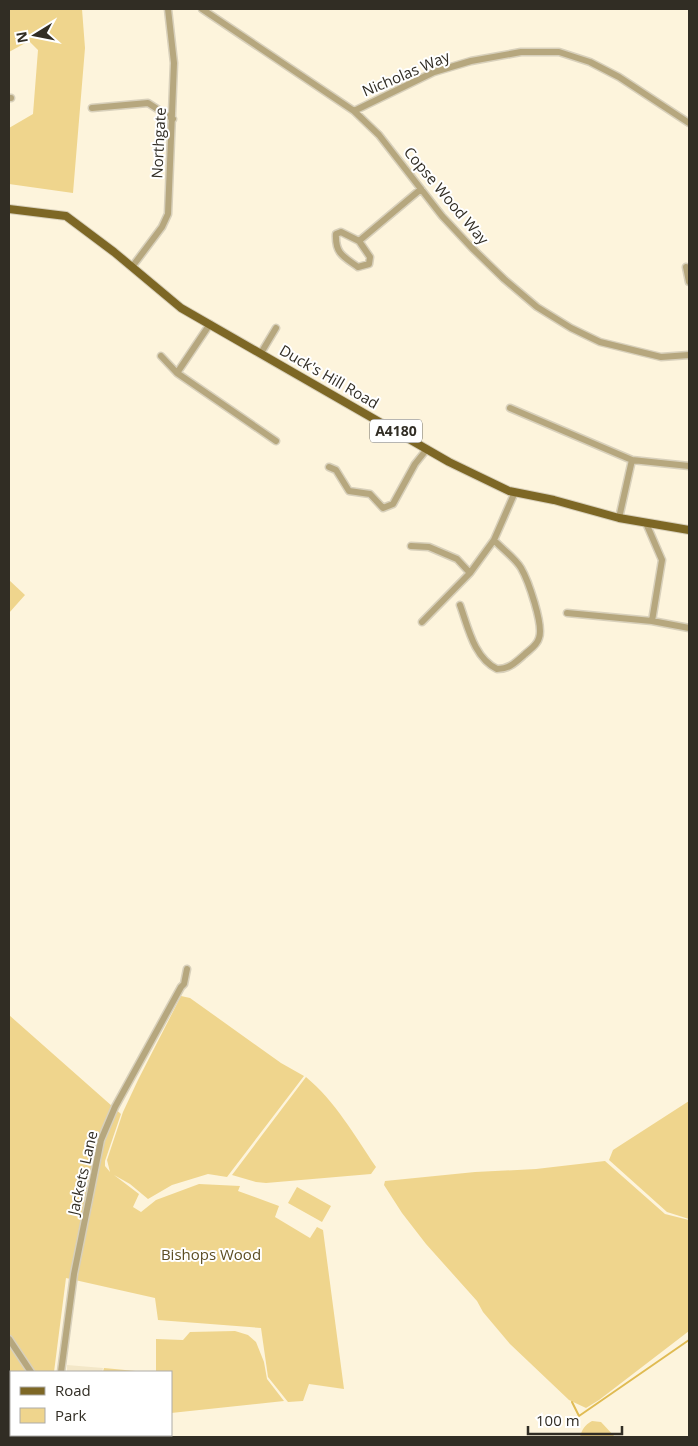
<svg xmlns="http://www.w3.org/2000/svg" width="698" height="1446" font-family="'Open Sans',sans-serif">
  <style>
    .built { fill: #f3e7c8 }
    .green { fill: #efd58d }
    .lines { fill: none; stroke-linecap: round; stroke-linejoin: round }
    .stream { stroke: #e0bb52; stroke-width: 2 }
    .minor-casing { stroke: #d8d0bb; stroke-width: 9 }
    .major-casing { stroke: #d8d0bb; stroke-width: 10 }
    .minor { stroke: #b6a77e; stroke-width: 6 }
    .major { stroke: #7d6725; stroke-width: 8 }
    .labels { text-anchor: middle; stroke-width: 4; stroke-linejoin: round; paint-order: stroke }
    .shield { fill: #fff; stroke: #6f6c66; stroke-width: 1 }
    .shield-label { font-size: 14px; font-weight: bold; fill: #312d24 }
    .street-label { font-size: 15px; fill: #312d24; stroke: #fff }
    .park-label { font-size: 15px; fill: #5c4d22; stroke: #fff }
  </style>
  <rect width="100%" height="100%" fill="#fdf4dc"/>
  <path class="built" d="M67,1365L103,1368L102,1372H67Z"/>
  <path class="green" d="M9,9H82L85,48L73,193L9,184V128L33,114L38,50L29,41L9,52Z
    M9,580L25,595L9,613Z
    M181,996L190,998L281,1063L304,1076L227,1177L208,1174L172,1185L148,1199L130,1184L114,1175L139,1194L133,1207L141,1212L156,1200L199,1184L240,1186L238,1191L279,1206L275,1217L310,1238L317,1227L323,1230L344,1389L309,1384L303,1401L288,1402L268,1377L261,1328L158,1320L155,1298L66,1278L54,1372H11V1404L9,1405V1015L121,1114L105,1161V1166L110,1172L107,1160L123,1112L138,1080Z
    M306,1077C335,1101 355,1136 376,1167L371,1174L266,1183L256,1182L232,1175Z
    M689,1101V1219L667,1212L609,1160L613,1150Z
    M605,1161L665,1214L689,1220V1331L599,1400L586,1408L569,1400L510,1344L483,1312L477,1301L426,1244L402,1213L384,1185L385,1181L475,1172L536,1169Z
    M297,1187L331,1206L322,1222L288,1203Z
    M235,1331L248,1335L256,1342L264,1362L267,1379L284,1401L171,1413V1372H156V1339L183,1340L190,1332Z
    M104,1368L146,1372H103Z
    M592,1421L601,1422L615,1437H580C582,1429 585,1425 592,1421Z"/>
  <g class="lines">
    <path class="stream" d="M572,1402L579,1416L689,1340"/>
    <defs>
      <path id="minor" d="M202,9L354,111L379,135L442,216L472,248L504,279L537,307L571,328L600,342L661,357L689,355
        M9,98H11
        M92,108L148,103L173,119
        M354,111L434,72L471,61L521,52H559L590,62L619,77L689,123
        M359,241L370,257L369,264L358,267C344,257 335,254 336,234L341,232L359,241L421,189
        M132,267L162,227L168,214L174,63L168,9
        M686,267L689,282
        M261,353L276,328
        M161,356L177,373L276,441
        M177,373L210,324
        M510,408L632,460L689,466
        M329,467L336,470L349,491L370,494L383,508L393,504L415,464L427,449
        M619,518L632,460
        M646,523L662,560L652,621
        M411,546L429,547L457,559L470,573
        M460,605C468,627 474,658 497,669C509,669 515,663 524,655C529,650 537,646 539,638C544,625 528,580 521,568C515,558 502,549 494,540
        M567,613L652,621L689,628
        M422,622L470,573L494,540L515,492
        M9,1339L31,1372
        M61,1372L74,1274L101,1140L115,1107L181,987L184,984L187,969
        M45,1437V1435"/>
      <path id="major" d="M9,209L66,216L114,252L181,308L449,462L509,491L554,500L619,518L689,530"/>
    </defs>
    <use href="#minor" class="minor-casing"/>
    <use href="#major" class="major-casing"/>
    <use href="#minor" class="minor"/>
    <use href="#major" class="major"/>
  </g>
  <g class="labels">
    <rect class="shield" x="370" y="419.5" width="52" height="23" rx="4"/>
    <g class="shield-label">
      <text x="396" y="436">A4180</text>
    </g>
    <g class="street-label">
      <text transform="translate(406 74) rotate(-23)" y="5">Nicholas Way</text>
      <text transform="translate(159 143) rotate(-87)" y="5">Northgate</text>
      <text transform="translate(446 196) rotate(50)" y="5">Copse Wood Way</text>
      <text transform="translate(329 377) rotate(30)" y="5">Duck's Hill Road</text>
      <text transform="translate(83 1173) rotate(-77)" y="5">Jackets Lane</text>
    </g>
    <g class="park-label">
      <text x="211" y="1260">Bishops Wood</text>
    </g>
  </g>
  <rect width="698" height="1446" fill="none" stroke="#312d24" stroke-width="20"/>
  <rect x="10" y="1371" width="162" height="65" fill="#ffffff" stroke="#adaba7"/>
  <rect x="20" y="1387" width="25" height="8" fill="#7d6725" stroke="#adaba7"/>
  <text x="55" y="1396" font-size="15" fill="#312d24">Road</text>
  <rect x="20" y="1408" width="25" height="15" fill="#efd58d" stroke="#adaba7"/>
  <text x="55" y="1421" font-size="15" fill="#312d24">Park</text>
  <g transform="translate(35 35) rotate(260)" stroke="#ffffff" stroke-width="4" paint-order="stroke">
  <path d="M0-4L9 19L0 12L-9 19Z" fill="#312d24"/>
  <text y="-8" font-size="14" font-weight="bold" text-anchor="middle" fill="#312d24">N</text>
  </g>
  <path d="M528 1426v8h94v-8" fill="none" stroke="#312d24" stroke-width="2.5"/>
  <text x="536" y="1426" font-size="15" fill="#312d24" stroke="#ffffff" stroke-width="4" paint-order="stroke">100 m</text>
</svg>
